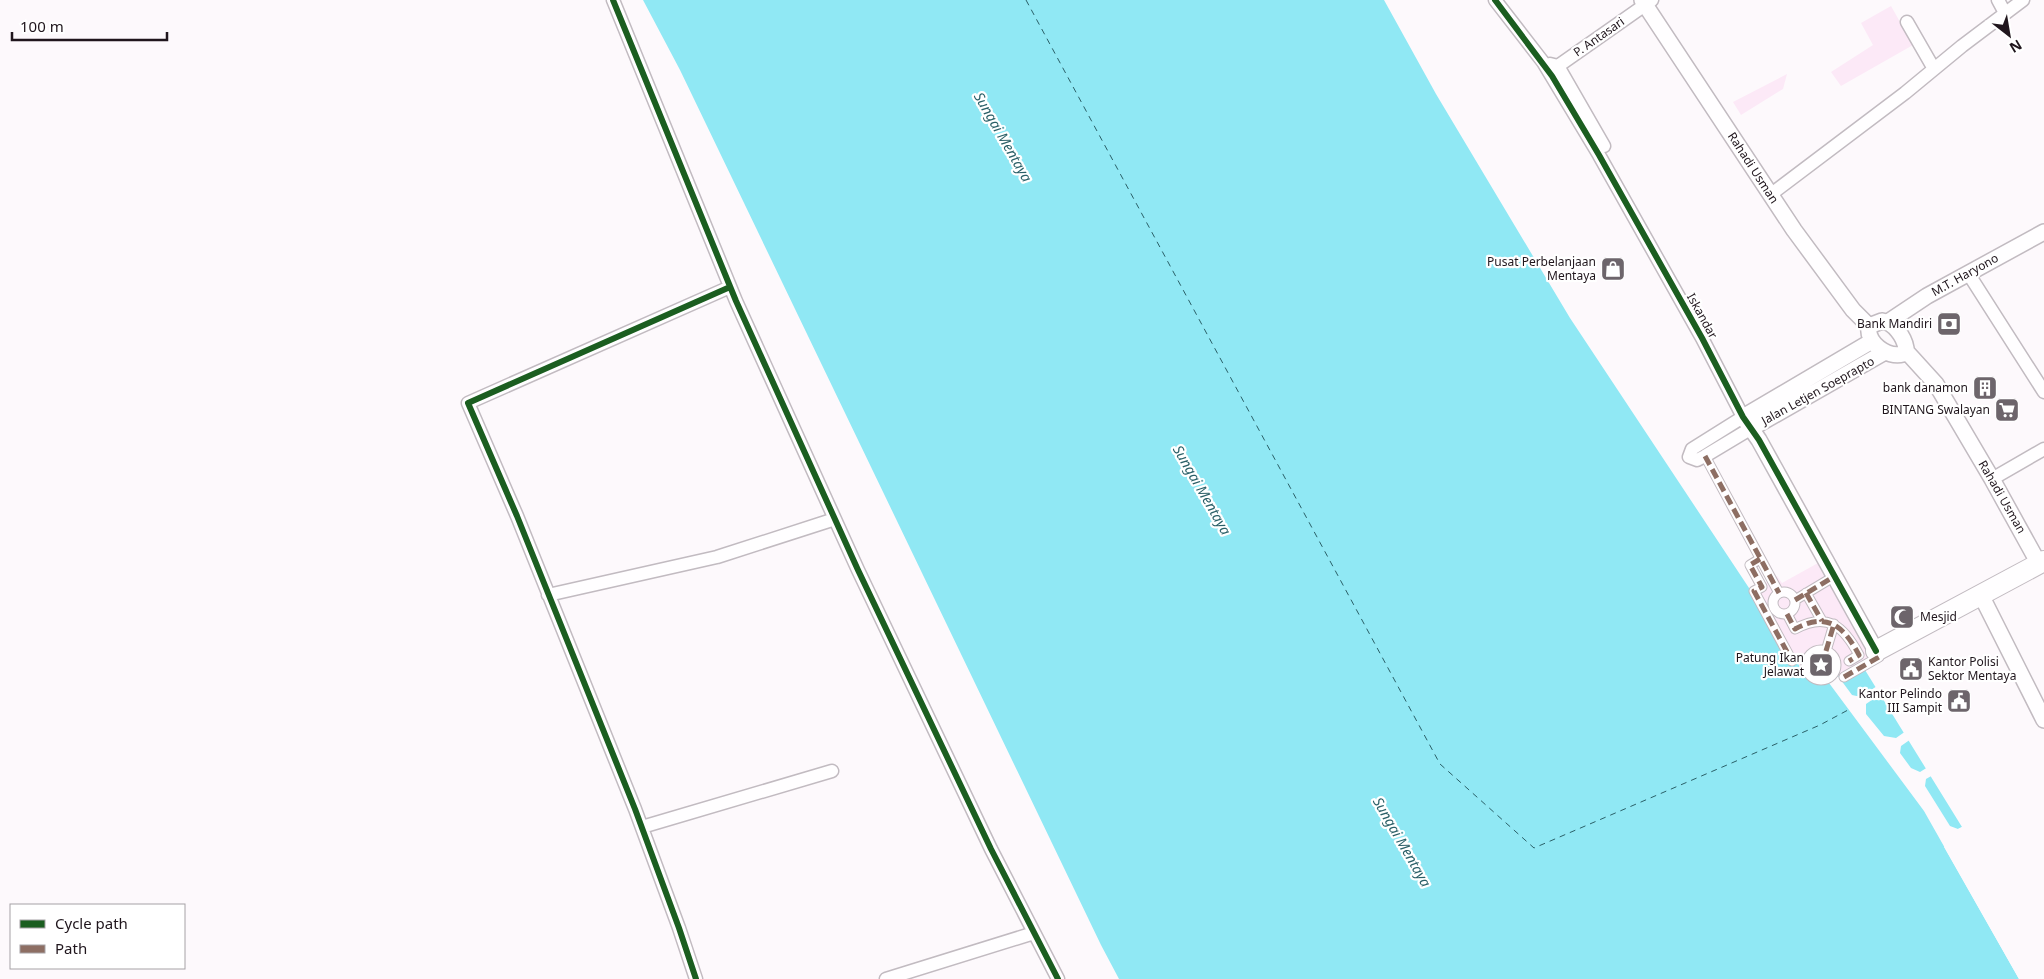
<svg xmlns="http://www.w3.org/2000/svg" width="2044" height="979" font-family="'Noto Sans',sans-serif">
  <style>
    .green { fill: #fce9f7 }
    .water { fill: #90e8f4 }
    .pier { fill: #fdf9fc }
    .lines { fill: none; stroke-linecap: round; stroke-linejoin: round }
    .ferry { stroke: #2b6068; stroke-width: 1; stroke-dasharray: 6 5; stroke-linecap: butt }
    .pedestrian-casing { stroke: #c2bbc1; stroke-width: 11 }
    .minor-casing { stroke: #c2bbc1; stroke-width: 15 }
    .tertiary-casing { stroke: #c2bbc1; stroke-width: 18 }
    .trunk-casing { stroke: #c2bbc1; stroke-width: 22 }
    .pedestrian { stroke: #fffeff; stroke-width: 9 }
    .minor { stroke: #fffeff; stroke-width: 12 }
    .tertiary { stroke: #fffeff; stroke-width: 15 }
    .trunk { stroke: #fffeff; stroke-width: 20 }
    .quiet { stroke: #8d6e63; stroke-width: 5; stroke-dasharray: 10 5; stroke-linecap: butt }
    .cycleway-casing { stroke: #fff; stroke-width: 9 }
    .cycleway { stroke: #1b5e20; stroke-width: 6 }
    .labels { text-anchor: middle; stroke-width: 4.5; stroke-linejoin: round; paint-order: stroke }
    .street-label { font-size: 12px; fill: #20161d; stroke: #fff }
    .poi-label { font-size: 12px; fill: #20161d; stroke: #fff; text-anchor: end }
    .water-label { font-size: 14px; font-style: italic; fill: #2b6068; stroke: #fff }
  </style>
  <rect width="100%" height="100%" fill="#fdf9fc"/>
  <path class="green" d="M1891,6L1913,45L1841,86L1831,72L1873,45L1861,23Z
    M1787,74L1783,89L1741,115L1733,102Z
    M1818,563L1870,658C1856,665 1825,690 1810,681C1804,677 1801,668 1797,662L1791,665L1751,591L1777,576L1782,583Z"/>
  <path class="water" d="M643,0H1384L1436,94L1570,318L1751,591L1792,664L1797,662C1810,684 1816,690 1840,675L1844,682L1865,670L1962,827L1958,829L1944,847L2019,979H1119L1101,945L680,70Z"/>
  <path class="pier" d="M1838,676L1852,695L1861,697L1877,686L1882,693L1866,704V714L1884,736L1896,738L1906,731L1911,739L1901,746L1900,753L1911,768L1920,772L1928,767L1933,775L1926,779L1925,786L1950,826L1958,829L1964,826V828L1959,831L1947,847L2022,979H2019L1924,811L1829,683Z"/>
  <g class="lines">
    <path class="ferry" d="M1026,0L1440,764L1534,848L1820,725L1848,710"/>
    <defs>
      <path id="pedestrian" d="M1705,456L1779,593
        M1760,559L1750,565L1762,587L1754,591L1792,661
        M1773 603a11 11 0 1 1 22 0a11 11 0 1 1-22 0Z
        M1806,593L1822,621
        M1795,600L1835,576
        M1787,614L1795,629C1828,611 1844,627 1859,655L1849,661
        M1806 665a15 15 0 1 1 30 0a15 15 0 1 1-30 0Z
        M1826,651L1834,624
        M1844,677L1879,657"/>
      <path id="minor" d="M613,0L736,301L858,570L991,849L1058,979
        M1495,0L1543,62L1599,155L1702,338L1743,417L1692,449L1689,457L1697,460L1705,456L1750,429
        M1998,0L2005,13
        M1907,22L1934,69
        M1550,64L1558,66L1652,0
        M1558,66L1604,146
        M1770,195L1905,93L1962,46L2023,0
        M1968,273L2044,392
        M1992,479L2044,449
        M548,595L717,557L835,519
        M642,827L832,771
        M696,979L679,928L635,809L517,516L468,403L730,287
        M886,979L1034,933"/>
      <path id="tertiary" d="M1642,0L1794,230L1853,310L1869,326
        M1882,321C1894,322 1904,337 1906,348L1903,354C1887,358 1866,343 1869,326Z
        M1888,322L1927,296L2044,232
        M1872,341L1743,417L1759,440L1876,651
        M1906,351L1936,384L1992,479L2039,564
        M1750,429L1885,352
        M1981,595L2044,720"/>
      <path id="trunk" d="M1876,651L2044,561"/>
    </defs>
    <use href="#pedestrian" class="pedestrian-casing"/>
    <use href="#minor" class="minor-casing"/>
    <use href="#tertiary" class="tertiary-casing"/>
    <use href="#trunk" class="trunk-casing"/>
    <use href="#pedestrian" class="pedestrian"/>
    <use href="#minor" class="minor"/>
    <use href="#tertiary" class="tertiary"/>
    <use href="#trunk" class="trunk"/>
    <path class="quiet" d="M1705,456L1779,593
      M1760,559L1750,565L1762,587L1754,591L1792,661
      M1806,593L1822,621
      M1795,600L1835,576
      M1787,614L1795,629C1828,611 1844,627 1859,655L1849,661
      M1826,651L1834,624
      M1844,677L1879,657"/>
    <defs>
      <path id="cycleway" d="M613,0L736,301L858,570L991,849L1058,979
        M1495,0L1552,76L1599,155L1702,338L1743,417L1759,440L1876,651
        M696,979L679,928L635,809L517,516L468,403L730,287"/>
    </defs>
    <use href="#cycleway" class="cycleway-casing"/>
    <use href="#cycleway" class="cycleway"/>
  </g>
  <defs>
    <symbol id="shop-square" viewBox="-11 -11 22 22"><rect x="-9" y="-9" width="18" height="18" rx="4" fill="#6d656b" stroke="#fff"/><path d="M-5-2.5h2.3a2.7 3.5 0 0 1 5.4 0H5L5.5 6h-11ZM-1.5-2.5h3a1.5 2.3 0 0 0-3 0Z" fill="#fff"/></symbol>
    <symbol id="bank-square" viewBox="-11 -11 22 22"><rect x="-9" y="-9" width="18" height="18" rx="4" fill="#6d656b" stroke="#fff"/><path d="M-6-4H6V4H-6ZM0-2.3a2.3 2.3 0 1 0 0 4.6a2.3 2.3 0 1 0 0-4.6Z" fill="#fff"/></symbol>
    <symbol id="building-square" viewBox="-11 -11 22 22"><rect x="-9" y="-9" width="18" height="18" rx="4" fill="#6d656b" stroke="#fff"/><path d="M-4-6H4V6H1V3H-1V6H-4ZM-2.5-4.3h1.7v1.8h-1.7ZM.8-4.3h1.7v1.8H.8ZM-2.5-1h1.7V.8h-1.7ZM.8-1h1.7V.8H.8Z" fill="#fff"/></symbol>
    <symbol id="supermarket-square" viewBox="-11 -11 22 22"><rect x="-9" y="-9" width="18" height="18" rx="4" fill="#6d656b" stroke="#fff"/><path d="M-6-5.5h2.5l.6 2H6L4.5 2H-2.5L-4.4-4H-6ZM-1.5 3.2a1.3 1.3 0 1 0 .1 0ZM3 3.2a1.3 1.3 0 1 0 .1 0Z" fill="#fff"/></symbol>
    <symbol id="mosque-square" viewBox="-11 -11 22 22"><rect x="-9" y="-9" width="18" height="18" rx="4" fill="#6d656b" stroke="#fff"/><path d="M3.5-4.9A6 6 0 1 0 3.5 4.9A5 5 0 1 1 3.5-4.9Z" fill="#fff"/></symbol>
    <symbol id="sight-square" viewBox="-11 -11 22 22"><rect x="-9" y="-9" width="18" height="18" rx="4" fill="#6d656b" stroke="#fff"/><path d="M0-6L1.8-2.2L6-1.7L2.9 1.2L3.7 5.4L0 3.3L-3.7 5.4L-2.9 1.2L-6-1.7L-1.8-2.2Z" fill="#fff"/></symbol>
    <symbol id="civic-square" viewBox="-11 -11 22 22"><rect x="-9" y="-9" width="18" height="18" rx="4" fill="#6d656b" stroke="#fff"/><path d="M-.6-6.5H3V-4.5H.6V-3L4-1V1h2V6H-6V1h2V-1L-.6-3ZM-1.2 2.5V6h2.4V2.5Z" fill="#fff"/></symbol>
  </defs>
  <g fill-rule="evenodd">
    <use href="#shop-square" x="1599" y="255" width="28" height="28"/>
    <use href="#bank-square" x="1935" y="310" width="28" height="28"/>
    <use href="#building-square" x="1971" y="374" width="28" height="28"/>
    <use href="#supermarket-square" x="1993" y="396" width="28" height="28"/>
    <use href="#mosque-square" x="1888" y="603" width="28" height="28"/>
    <use href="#sight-square" x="1807" y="651" width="28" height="28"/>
    <use href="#civic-square" x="1897" y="655" width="28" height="28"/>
    <use href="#civic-square" x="1945" y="687" width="28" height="28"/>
  </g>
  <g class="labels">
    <g class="street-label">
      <text transform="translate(1599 37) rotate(-35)" y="4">P. Antasari</text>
      <text transform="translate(1753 168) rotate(57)" y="4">Rahadi Usman</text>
      <text transform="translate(1965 275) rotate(-29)" y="4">M.T. Haryono</text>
      <text transform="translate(1702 316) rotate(61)" y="4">Iskandar</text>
      <text transform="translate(1818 391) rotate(-29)" y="4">Jalan Letjen Soeprapto</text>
      <text transform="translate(2002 497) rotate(60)" y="4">Rahadi Usman</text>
    </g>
    <g class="poi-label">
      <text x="1596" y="266">Pusat Perbelanjaan<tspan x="1596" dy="14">Mentaya</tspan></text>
      <text x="1932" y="328">Bank Mandiri</text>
      <text x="1968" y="392">bank danamon</text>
      <text x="1990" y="414">BINTANG Swalayan</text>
      <text x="1920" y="621" text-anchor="start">Mesjid</text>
      <text x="1804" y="662">Patung Ikan<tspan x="1804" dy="14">Jelawat</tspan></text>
      <text x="1928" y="666" text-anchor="start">Kantor Polisi<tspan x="1928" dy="14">Sektor Mentaya</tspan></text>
      <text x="1942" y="698">Kantor Pelindo<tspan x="1942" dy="14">III Sampit</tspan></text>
    </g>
    <g class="water-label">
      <text transform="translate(1003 137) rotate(60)" y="5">Sungai Mentaya</text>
      <text transform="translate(1202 490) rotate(60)" y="5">Sungai Mentaya</text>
      <text transform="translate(1402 842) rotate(60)" y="5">Sungai Mentaya</text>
    </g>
  </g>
  <rect x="10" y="904" width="175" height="65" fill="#ffffff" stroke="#a6a2a5"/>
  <rect x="20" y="920" width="25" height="8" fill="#1b5e20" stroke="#a6a2a5"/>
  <text x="55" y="929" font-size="15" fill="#20161d">Cycle path</text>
  <rect x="20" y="945" width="25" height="8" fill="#8d6e63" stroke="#a6a2a5"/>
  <text x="55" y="954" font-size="15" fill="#20161d">Path</text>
  <g transform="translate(2009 35) rotate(149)" stroke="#ffffff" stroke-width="4" paint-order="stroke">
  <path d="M0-4L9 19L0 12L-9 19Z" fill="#20161d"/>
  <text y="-8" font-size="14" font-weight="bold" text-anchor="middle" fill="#20161d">N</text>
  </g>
  <path d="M12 32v8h155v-8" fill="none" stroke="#20161d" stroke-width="2.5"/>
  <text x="20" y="32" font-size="15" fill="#20161d" stroke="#ffffff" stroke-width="4" paint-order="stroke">100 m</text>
</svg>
